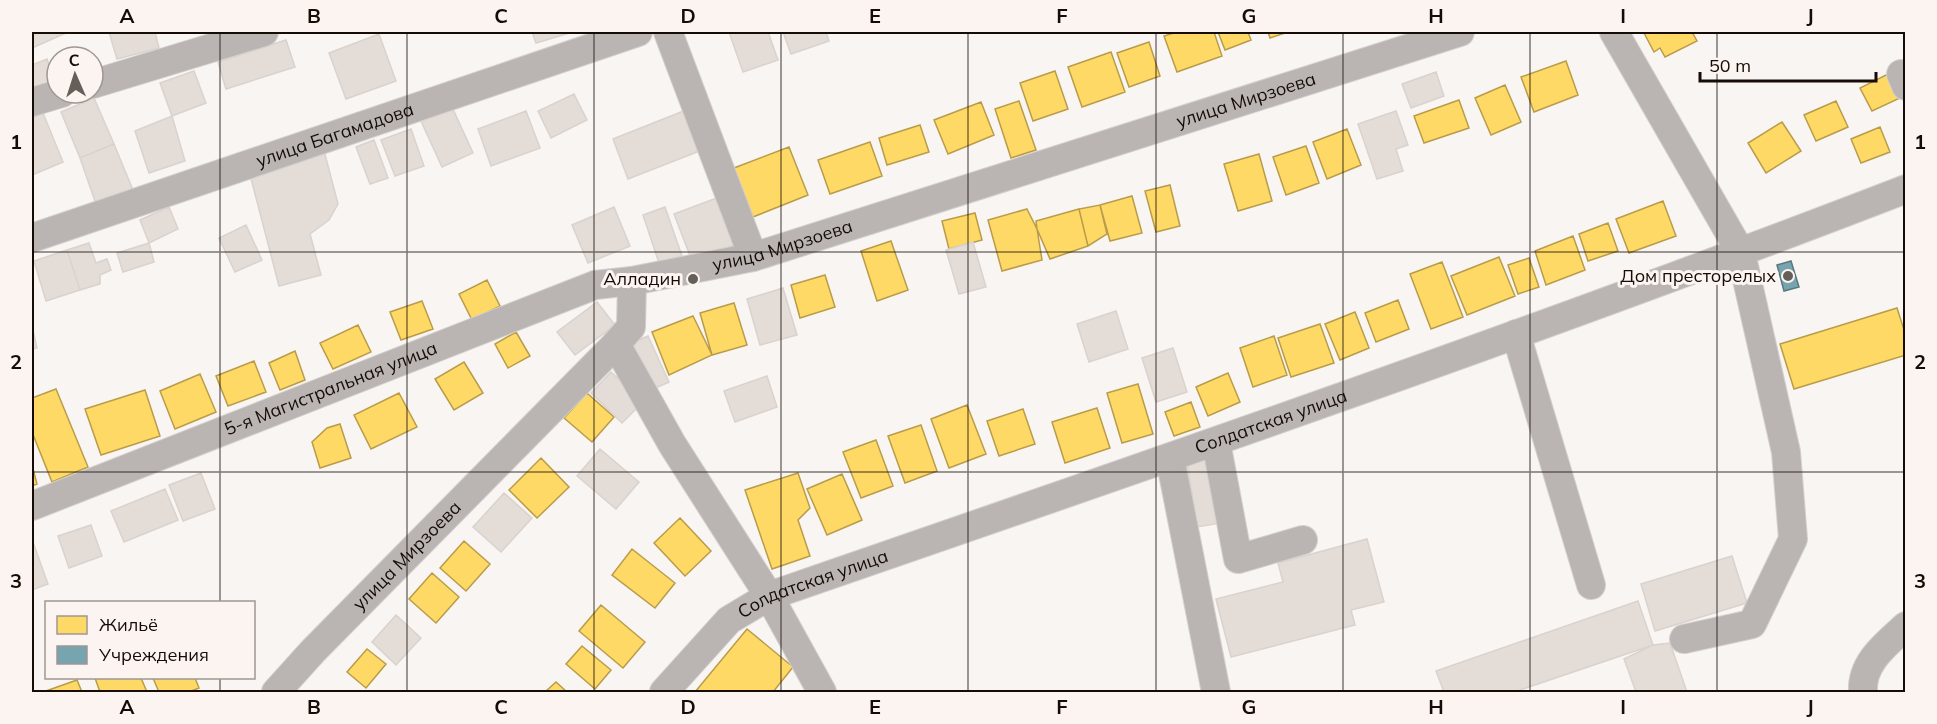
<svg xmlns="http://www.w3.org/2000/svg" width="1937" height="724" font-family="Mulish,sans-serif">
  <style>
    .homes { fill: #ffd966; stroke: #b99c49; stroke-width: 1.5 }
    .public { fill: #76a5af; stroke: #59777c; stroke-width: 1.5 }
    .building { fill: #e3dcd7; stroke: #d9d2cd; stroke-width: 1.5 }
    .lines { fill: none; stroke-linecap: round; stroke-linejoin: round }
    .minor-casing { stroke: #d3d0ce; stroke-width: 30 }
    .minor { stroke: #bab5b3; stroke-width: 28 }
    .grid { fill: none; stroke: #160c06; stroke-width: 1.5; stroke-opacity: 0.55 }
    .poi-dot { fill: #655e59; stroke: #fbf4f0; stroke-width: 2 }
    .labels { text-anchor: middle; stroke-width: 6; stroke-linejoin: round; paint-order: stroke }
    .street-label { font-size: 18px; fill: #160c06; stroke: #fbf4f0 }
    .poi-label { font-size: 18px; fill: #160c06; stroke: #fbf4f0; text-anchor: end }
    .neatline { fill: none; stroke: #160c06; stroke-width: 2 }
    .grid-label { font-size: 20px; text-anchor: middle; font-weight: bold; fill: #160c06 }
  </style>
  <rect width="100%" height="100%" fill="#f8f5f3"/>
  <path class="homes" d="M1177,32H1214L1222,56L1177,72L1164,36Z
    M1218,32H1248L1251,40L1225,50Z
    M1268,32H1288L1270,38Z
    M1647,32H1692L1697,41L1665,57L1660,48L1654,52L1644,33Z
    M1149,42L1160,76L1129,87L1117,53Z
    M1111,52L1125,92L1082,107L1068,67Z
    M1566,61L1578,95L1534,112L1521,77Z
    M1055,71L1068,109L1033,121L1020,83Z
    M1888,74L1900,98L1872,111L1860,88Z
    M1505,85L1521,122L1491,135L1475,98Z
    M1459,100L1469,128L1424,143L1414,116Z
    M1019,101L1036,150L1011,158L995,109Z
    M1836,101L1848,127L1816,141L1804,115Z
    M981,102L994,135L948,154L934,120Z
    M1782,122L1801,151L1766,173L1748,143Z
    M920,125L929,152L887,165L879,138Z
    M1880,127L1890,152L1861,163L1851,139Z
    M1347,129L1361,165L1327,179L1313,142Z
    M870,142L882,176L830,194L818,160Z
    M1306,146L1319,183L1286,195L1273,157Z
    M789,147L808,195L753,217L734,168Z
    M1259,154L1272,201L1238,211L1224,164Z
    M1170,185L1180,226L1156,232L1145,191Z
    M1132,196L1142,233L1110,241L1100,205Z
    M1663,201L1676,236L1629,253L1616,219Z
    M1100,205L1107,234L1088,246L1079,209Z
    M1027,209L1037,229L1042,260L1002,271L988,220Z
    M1079,209L1088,246L1050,259L1037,229L1036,221Z
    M975,213L982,240L949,249L942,221Z
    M1608,223L1618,251L1588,261L1579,234Z
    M1573,236L1585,270L1546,285L1535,251Z
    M891,241L908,290L877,301L861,251Z
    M1499,257L1515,296L1467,315L1451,276Z
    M1529,258L1539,287L1518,294L1508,265Z
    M1442,262L1463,317L1431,329L1410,274Z
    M825,275L835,307L800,318L791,285Z
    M487,280L500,306L472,320L459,294Z
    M1398,300L1409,329L1376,342L1365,313Z
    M422,301L433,329L401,340L390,312Z
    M734,303L747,345L712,355L700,313Z
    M1897,308L1906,336V355L1794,389L1780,344Z
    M1355,312L1369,348L1340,360L1325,324Z
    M693,316L712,355L669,375L652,332Z
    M1320,324L1334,363L1291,377L1278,338Z
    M358,325L371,352L333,369L320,343Z
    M516,332L530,356L508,368L495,344Z
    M1274,336L1287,375L1253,387L1240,348Z
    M295,351L305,380L280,390L269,363Z
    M254,361L266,392L228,406L216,376Z
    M464,362L483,393L454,410L435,379Z
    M1228,373L1240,402L1208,416L1196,387Z
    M200,374L216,412L175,429L160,391Z
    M1138,384L1153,434L1122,443L1107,393Z
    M56,389L88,467L52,482L32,432V398Z
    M145,390L160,436L101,455L85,409Z
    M399,393L417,427L371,449L354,415Z
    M587,393L614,417L592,442L564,418Z
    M1191,402L1200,427L1174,436L1165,412Z
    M967,405L986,454L949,468L931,419Z
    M1097,408L1110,448L1065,463L1052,422Z
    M1023,409L1035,444L999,456L987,421Z
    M340,424L351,458L320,468L312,442L327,428Z
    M921,425L937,471L905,483L888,436Z
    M876,440L893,486L861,498L843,452Z
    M541,458L569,487L537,518L509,490Z
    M32,465L37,484L32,486Z
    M798,473L810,508L798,520L810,556L772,569L745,490Z
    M842,474L862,520L827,535L807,489Z
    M680,518L711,551L685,576L654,543Z
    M464,541L490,564L466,591L440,568Z
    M632,549L675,583L655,608L612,575Z
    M432,573L459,597L436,623L409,599Z
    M601,605L645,642L623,668L579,631Z
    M747,629L793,667L773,692H695Z
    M582,646L611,670L595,689L566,664Z
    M367,649L386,664L366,688L347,672Z
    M95,678H141L147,692H100Z
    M153,678H195L199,688L189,692H159Z
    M77,680L82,692H43Z
    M556,682L567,692H545Z"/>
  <path class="public" d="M1791,261L1799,287L1784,291L1777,265Z"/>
  <path class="building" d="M32,32H65L66,33L32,48Z
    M109,32H155L159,48L117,59Z
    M532,32H573L536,43Z
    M729,32H768L778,60L743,72Z
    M783,32H826L829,41L791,54Z
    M379,34L396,81L346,99L329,53Z
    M286,40L295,67L226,89L218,62Z
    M47,59L55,81L32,89V65Z
    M194,71L206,103L172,116L160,83Z
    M1436,72L1444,96L1411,108L1402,84Z
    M574,94L587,120L551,138L538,111Z
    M94,98L114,144L80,158L61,112Z
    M452,107L473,153L442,167L421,121Z
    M686,110L702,150L628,179L613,139Z
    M526,111L540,148L491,166L478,129Z
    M1396,111L1408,145L1396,149L1403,171L1377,179L1358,124Z
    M43,113L63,162L32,175V118Z
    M172,116L185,161L149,173L135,131Z
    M411,129L424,166L395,176L381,140Z
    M374,140L388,178L370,184L356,147Z
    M114,144L133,190L96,204L80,158Z
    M323,147L338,204L329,220L310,234L321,275L279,286L248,167Z
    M722,196L740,243L692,261L674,214Z
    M169,207L178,229L149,243L140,220Z
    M614,207L630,246L588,263L572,225Z
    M665,207L682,256L659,263L643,215Z
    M246,225L262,260L235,272L219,238Z
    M973,242L986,287L959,294L946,250Z
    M89,243L96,263L107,259L111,270L100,275V284L80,290L67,250Z
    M149,243L154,262L123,272L117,253Z
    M67,250L80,290L46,301L34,261Z
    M783,288L797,335L760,345L747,299Z
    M597,302L615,325L575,355L557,332Z
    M1116,311L1128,349L1089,362L1077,324Z
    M32,326L37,348L32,349Z
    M648,336L669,382L651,390L629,344Z
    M1173,348L1187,392L1156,402L1142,358Z
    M611,372L643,402L622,423L591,393Z
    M767,376L777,407L735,422L724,391Z
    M600,449L639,482L616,509L577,476Z
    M1211,459L1221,523L1197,527L1187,462Z
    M201,473L215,509L183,521L169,485Z
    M165,489L178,520L124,542L111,511Z
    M504,493L532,518L501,552L473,527Z
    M91,525L102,556L69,568L58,536Z
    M1367,539L1384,602L1351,610L1355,625L1231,657L1216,599L1283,582L1278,563Z
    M33,542L48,584L32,590V543Z
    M1732,556L1747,603L1655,631L1641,584Z
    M1638,601L1653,645L1514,692H1444L1436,671Z
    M396,615L421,638L396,665L372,642Z
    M1670,643L1687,692H1636L1624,659L1653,645Z"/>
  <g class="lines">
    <defs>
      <g id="minor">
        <path d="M668,32L753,257"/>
        <path d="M1614,32L1741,253L1786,452L1793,539L1752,624L1684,639"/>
        <path d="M1901,74L1906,86"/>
        <path d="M93,84L264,32"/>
        <path d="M32,102L62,93"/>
        <path id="s1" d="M32,238L638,32"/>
        <path d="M1516,334L1591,585"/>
        <path d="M616,344L672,444L769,596L822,692"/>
        <path d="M1216,442L1238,559L1303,540"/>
        <path d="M1170,458L1216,692"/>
        <path id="s2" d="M32,506L595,285L632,281"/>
        <path id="s3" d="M276,692L313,651L616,344L631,327L632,281L753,257L1460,32"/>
        <path id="s4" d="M664,692L729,620L769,596C1149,465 1530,334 1906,189"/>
        <path d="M1863,692C1861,663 1886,644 1906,626"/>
      </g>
    </defs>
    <use href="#minor" class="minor-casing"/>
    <use href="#minor" class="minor"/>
  </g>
  <path class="grid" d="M220,32V602M407,32V692M594,32V692M781,32V692M968,32V692M1156,32V692M1343,32V692M1530,32V692M1717,32V692M32,252H1906M32,472H1906M220,678V692"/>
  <g class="poi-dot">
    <circle cx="1788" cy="276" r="6"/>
    <circle cx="693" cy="279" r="6"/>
  </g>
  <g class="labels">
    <g class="street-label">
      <text dy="6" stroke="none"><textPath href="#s3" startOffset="1196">улица Мирзоева</textPath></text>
      <text dy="6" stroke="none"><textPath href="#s1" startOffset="320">улица Багамадова</textPath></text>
      <text dy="6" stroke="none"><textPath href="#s3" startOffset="710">улица Мирзоева</textPath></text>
      <text dy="6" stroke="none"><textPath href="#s2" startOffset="321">5-я Магистральная улица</textPath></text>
      <text dy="6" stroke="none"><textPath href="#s4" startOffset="675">Солдатская улица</textPath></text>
      <text dy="6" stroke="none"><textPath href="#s3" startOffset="189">улица Мирзоева</textPath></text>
      <text dy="6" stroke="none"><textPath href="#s4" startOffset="189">Солдатская улица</textPath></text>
    </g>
    <g class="poi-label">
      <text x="1776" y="282">Дом престорелых</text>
      <text x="681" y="285">Алладин</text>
    </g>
  </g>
  <rect width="1937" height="724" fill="none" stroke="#fbf4f0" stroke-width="66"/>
  <rect x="45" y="601" width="210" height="78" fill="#fbf4f0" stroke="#9f9792" stroke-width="1.5"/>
  <rect x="57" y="616" width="30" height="18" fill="#ffd966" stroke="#9f9792" stroke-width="1.5"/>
  <text x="99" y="631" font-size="18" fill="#160c06">Жильё</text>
  <rect x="57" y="646" width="30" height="18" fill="#76a5af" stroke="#9f9792" stroke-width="1.5"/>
  <text x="99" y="661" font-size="18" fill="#160c06">Учреждения</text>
  <g transform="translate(75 75) rotate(357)"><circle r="28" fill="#fbf4f0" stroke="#9f9792" stroke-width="1.5"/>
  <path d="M0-4.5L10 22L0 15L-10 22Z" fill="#655e59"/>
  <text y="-9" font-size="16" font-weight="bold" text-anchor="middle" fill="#160c06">С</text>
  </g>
  <path d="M1700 72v9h176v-9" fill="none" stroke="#160c06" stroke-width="3"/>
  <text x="1709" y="72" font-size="18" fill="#160c06" stroke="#fbf4f0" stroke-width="4.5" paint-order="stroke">50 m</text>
  <rect x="33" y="33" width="1871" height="658" class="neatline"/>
  <g class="grid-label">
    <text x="127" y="23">A</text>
    <text x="314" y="23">B</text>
    <text x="501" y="23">C</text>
    <text x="688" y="23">D</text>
    <text x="875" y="23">E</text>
    <text x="1062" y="23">F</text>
    <text x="1249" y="23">G</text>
    <text x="1436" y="23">H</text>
    <text x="1623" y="23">I</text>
    <text x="1810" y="23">J</text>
    <text x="16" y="149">1</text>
    <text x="1920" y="149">1</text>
    <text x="16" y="369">2</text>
    <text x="1920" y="369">2</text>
    <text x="16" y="588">3</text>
    <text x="1920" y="588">3</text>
    <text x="127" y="714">A</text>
    <text x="314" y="714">B</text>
    <text x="501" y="714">C</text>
    <text x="688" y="714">D</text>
    <text x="875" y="714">E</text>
    <text x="1062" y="714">F</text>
    <text x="1249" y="714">G</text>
    <text x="1436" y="714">H</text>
    <text x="1623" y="714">I</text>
    <text x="1810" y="714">J</text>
  </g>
</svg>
